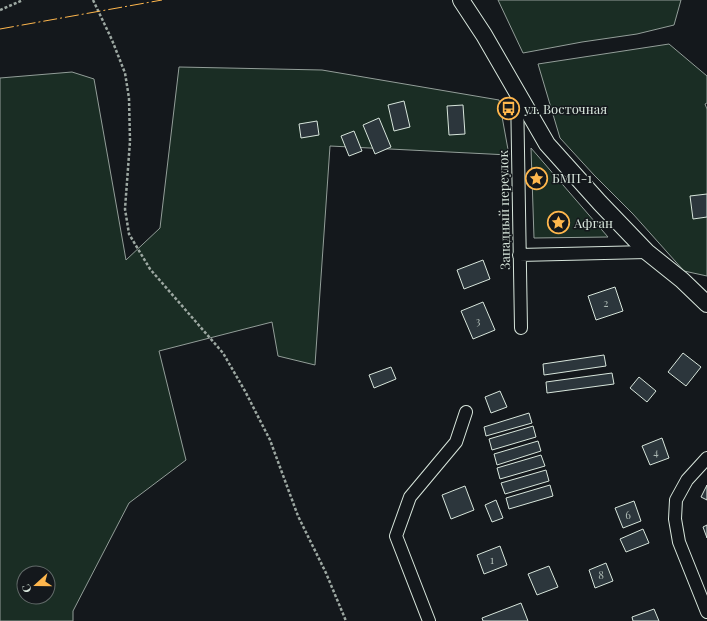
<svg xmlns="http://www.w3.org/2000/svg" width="707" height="621" font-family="'Playfair Display',serif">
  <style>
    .green { fill: #1a2d24; stroke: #939e99; fill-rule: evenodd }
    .building { fill: #2c363c; stroke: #d8e6dc }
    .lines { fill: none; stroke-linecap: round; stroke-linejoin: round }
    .street-casing { stroke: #d8e6dc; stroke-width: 14 }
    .secondary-casing { stroke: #d8e6dc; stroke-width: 18 }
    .path { stroke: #9da8a2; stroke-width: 2.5; stroke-dasharray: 3 2; stroke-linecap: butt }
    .street { stroke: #14181c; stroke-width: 12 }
    .secondary { stroke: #14181c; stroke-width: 16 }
    .power { stroke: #ffb74d; stroke-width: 1; stroke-dasharray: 14 3 2 3; stroke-linecap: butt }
    .labels { text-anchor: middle; stroke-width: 3; stroke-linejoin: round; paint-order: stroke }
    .number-label { font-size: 11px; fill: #adbab4 }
    .poi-label { font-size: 13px; fill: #d8e6dc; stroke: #14181c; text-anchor: start }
    .street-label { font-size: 13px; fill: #d8e6dc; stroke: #14181c }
  </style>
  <rect width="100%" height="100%" fill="#14181c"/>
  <path class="green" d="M498,0H681L674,25L637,34L582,42L523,53Z
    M669,44L707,76V103L705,104L707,109V276L684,271L633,214L594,175L560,138L538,64Z
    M179,67L322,70L499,100L509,155L330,146L315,365L278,356L272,322L159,351L186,460L129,503L73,611V621H0V78L72,72L94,79L126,260L160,228ZM24,573H48V597H24Z
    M531,148L608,237L534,238Z"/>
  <path class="building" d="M404,101L410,127L394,131L388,105Z
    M463,105L465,134L449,135L447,106Z
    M379,118L391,147L375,154L363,125Z
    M317,121L319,135L301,138L299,124Z
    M354,131L362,151L349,156L341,136Z
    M707,194V217L693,219L690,196Z
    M483,260L490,279L464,289L457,270Z
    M615,287L623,311L596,320L588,296Z
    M483,302L495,330L473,339L461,311Z
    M683,353L701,367L686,386L668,372Z
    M604,355L606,366L544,375L543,364Z
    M391,367L396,379L374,388L369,375Z
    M612,373L614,384L547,393L546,382Z
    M639,377L656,391L647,402L630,388Z
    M500,391L507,407L491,413L485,397Z
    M529,413L532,423L486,436L484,427Z
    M533,426L536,437L492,450L489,439Z
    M662,438L669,458L650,465L642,446Z
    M538,441L541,451L497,465L494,454Z
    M541,455L545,466L500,479L497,468Z
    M546,470L549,481L505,494L501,483Z
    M550,485L553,496L509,509L506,498Z
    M707,485V500L701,497Z
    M465,486L474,510L451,519L442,495Z
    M496,500L503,518L492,522L485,505Z
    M634,501L641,521L623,528L615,508Z
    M707,525V538L703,527Z
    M643,529L649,543L626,552L620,539Z
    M500,546L507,565L484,574L477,555Z
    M606,563L613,581L595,588L589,570Z
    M549,566L558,587L537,595L528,574Z
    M521,603L528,621H483L482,618Z
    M654,609L659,621H633L632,617Z"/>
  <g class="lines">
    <defs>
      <path id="street" d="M517,92L521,328
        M519,255L647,252
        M707,458L687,480L676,500L675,519L679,542L707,612
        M429,621L396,536L410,497L456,442L466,412"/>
      <path id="secondary" d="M461,0L484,35L547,144L600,203L647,252L682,280L707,304"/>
    </defs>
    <use href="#street" class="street-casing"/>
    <use href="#secondary" class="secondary-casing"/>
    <path class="path" d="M93,0L112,40L125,73L129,98L130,141L125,209L129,234L150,269L223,353L245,391L270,440L298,516L326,573L346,621
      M0,10L23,0"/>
    <use href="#street" class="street"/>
    <use href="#secondary" class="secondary"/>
    <path class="power" d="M0,29L162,0"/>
  </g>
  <defs>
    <symbol id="bus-ring" viewBox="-11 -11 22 22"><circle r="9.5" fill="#14181c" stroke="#ffb74d" stroke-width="1.5"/><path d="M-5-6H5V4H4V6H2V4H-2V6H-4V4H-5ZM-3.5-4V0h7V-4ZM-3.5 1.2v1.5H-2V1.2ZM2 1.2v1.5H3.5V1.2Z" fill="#ffb74d"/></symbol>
    <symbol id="sight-ring" viewBox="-11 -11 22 22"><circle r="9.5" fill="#14181c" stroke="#ffb74d" stroke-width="1.5"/><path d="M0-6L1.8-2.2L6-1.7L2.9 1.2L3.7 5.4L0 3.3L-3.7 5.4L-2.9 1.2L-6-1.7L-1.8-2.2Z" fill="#ffb74d"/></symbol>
  </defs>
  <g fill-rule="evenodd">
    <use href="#bus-ring" x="496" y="96" width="25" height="25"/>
    <use href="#sight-ring" x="524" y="166" width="25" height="25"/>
    <use href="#sight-ring" x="546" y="210" width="25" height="25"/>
  </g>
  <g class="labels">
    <g class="number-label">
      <text x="606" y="307">2</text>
      <text x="478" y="325">3</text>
      <text x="656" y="456">4</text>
      <text x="628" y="519">6</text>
      <text x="492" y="564">1</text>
      <text x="601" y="579">8</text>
    </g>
    <g class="poi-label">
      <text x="524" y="114">ул. Восточная</text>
      <text x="552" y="183">БМП-1</text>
      <text x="574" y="228">Афган</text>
    </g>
    <g class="street-label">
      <text transform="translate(504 210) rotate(-91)" y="5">Западный переулок</text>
    </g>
  </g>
  <g transform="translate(36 585) rotate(249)"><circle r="19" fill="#14181c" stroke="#626a69"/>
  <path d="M0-3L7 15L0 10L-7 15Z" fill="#ffb74d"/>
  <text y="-6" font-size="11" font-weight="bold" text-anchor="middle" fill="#d8e6dc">С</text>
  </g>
</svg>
